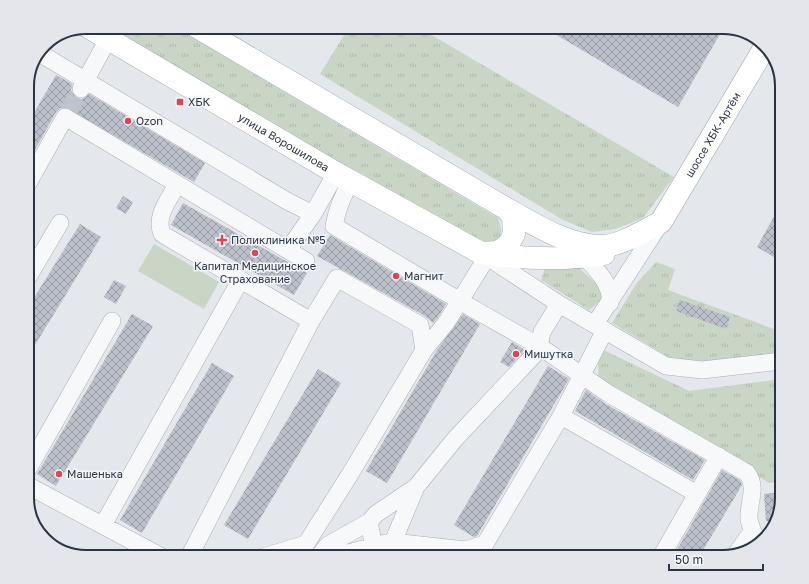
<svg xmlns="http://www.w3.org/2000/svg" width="809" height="584" font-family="'Golos Text',sans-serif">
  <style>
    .grass { fill: url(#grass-tufts) }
    .garden { fill: #c9d6c5 }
    .building { fill: url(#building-cross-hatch) }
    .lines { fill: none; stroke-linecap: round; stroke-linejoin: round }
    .minor-tunnel { stroke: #bfc3cb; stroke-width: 17; stroke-dasharray: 17 8; stroke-linecap: butt }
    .minor-casing { stroke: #a9aeb7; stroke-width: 18 }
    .major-casing { stroke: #a3abb8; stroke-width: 23 }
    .minor { stroke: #f7f8fa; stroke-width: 17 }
    .major { stroke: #fff; stroke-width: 22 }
    .poi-dot { fill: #d1495b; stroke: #f4f6f9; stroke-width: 1.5 }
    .labels { text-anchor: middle; stroke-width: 3; stroke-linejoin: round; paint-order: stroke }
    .poi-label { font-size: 11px; fill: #2b3445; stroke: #f4f6f9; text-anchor: start }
    .street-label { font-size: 11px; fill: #2b3445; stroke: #f4f6f9 }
    .rim { fill: none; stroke: #2b3445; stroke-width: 2 }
  </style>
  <defs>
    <pattern id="grass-tufts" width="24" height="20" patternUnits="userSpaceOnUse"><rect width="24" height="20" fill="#c9d6c5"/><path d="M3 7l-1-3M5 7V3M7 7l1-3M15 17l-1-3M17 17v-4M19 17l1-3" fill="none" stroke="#adb8ab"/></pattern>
    <pattern id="building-cross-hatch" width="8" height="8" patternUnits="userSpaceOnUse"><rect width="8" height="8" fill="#bbc0ca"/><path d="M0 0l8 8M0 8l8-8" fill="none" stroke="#989da6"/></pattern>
  </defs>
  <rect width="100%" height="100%" fill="#e4e7ec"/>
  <path class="grass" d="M107,27H175L498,218C505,238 499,241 481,248Z
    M349,27H418L674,177L643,218L615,229L592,232L563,220L320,74Z
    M656,262L675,269L668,290L782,332V354L705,365L669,357L612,323L636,284Z
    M546,265L578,267L599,286L603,299L589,310L541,280Z
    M597,347L689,391L782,379V482L769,483L599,381Z"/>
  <path class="garden" d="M154,244L219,282L204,309L138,271Z"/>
  <path class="building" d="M543,27H724L678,107Z
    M56,75L72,84L71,90L76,98L82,99L89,94L205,163L194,182L65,107L60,108L56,112L27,164V125Z
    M123,196L133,202L126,214L116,208Z
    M782,202V262L757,247Z
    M183,203L307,273L294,295L171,225Z
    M80,224L101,237L27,358V309Z
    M330,235L446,304L438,317L433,323L425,316L317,256Z
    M114,280L126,286L116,304L104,297Z
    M680,300L730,317L726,329L676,311Z
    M132,314L153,326L56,486L37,474Z
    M463,314L480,324L387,483L366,471L437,350Z
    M512,342L525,350L509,367L500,362Z
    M212,363L234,376L142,533L120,520Z
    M548,366L569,379L477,536L474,537L454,525Z
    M318,369L341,383L248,539L224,525Z
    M586,390L604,403L705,460L693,480L575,411Z
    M722,470L740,480L742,485L699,557H673Z
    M782,492V499L775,521H766L764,494Z"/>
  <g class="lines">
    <path class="minor-tunnel" d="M68,112L81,89"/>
    <defs>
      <path id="minor" d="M41,54L287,201L313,214
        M81,89L108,39
        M351,182C342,196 337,210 334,226L470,307L539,346L609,394L747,473C758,488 748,502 749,519C750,525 753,532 755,537L758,539
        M27,185L65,117L306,261
        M177,185C168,201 155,216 162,234L311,321L337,278L420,325L424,350L352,471L306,544L263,557
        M288,250L313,214L336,173
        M578,250C591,264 613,283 610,303
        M483,254L559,304L666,366L702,370L782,361
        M27,279L60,223
        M559,304L542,332L539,346L534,355L455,439L416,487L393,542L465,550L485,544L561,416L697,494L661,557
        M595,324L661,222
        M424,350L446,323L487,257
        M561,416L605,330
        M27,471L112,321
        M27,485L162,557
        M697,494L719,456
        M103,525L240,281
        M736,554L747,538L764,539
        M319,556L333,557L386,543
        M319,556L328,545L369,522
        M189,557L311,321
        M376,557L369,522L376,514L416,487"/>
      <g id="major">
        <path id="s1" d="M88,27L336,173L481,253L498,252L508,245L514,234L513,217L507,209L197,27"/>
        <path id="s2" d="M507,209C536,225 569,247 604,246C622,245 645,230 661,222L765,47"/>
        <path d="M487,254C526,259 564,261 604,254"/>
      </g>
    </defs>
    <use href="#minor" class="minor-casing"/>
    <use href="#major" class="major-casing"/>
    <use href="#minor" class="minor"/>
    <use href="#major" class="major"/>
  </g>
  <g class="poi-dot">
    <rect x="176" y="98" width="8" height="8" rx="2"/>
    <circle cx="128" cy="121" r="4"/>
    <path d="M220 234h4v4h4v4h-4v4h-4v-4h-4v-4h4z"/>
    <circle cx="255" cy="253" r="4"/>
    <circle cx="396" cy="276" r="4"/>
    <circle cx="516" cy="354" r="4"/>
    <circle cx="59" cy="474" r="4"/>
  </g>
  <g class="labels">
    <g class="poi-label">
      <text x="188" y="106">ХБК</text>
      <text x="136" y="125">Ozon</text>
      <text x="231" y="244">Поликлиника №5</text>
      <text x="255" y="270" text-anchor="middle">Капитал Медицинское<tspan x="255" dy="13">Страхование</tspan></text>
      <text x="404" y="280">Магнит</text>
      <text x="524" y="358">Мишутка</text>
      <text x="67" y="478">Машенька</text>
    </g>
    <g class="street-label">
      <text dy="4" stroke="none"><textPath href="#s2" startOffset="269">шоссе ХБК-Артём</textPath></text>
      <text dy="4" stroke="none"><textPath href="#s1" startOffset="227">улица Ворошилова</textPath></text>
    </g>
  </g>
  <path d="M0 0H809V584H0ZM86 34H723A52 52 0 0 1 775 86V498A52 52 0 0 1 723 550H86A52 52 0 0 1 34 498V86A52 52 0 0 1 86 34Z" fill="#e4e6eb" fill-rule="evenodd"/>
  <path class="rim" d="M86 34H723A52 52 0 0 1 775 86V498A52 52 0 0 1 723 550H86A52 52 0 0 1 34 498V86A52 52 0 0 1 86 34Z"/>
  <path d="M669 564v6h94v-6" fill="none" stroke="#2b3445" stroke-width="2"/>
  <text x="675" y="564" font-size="12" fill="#2b3445" stroke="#f4f6f9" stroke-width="3" paint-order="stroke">50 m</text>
</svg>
